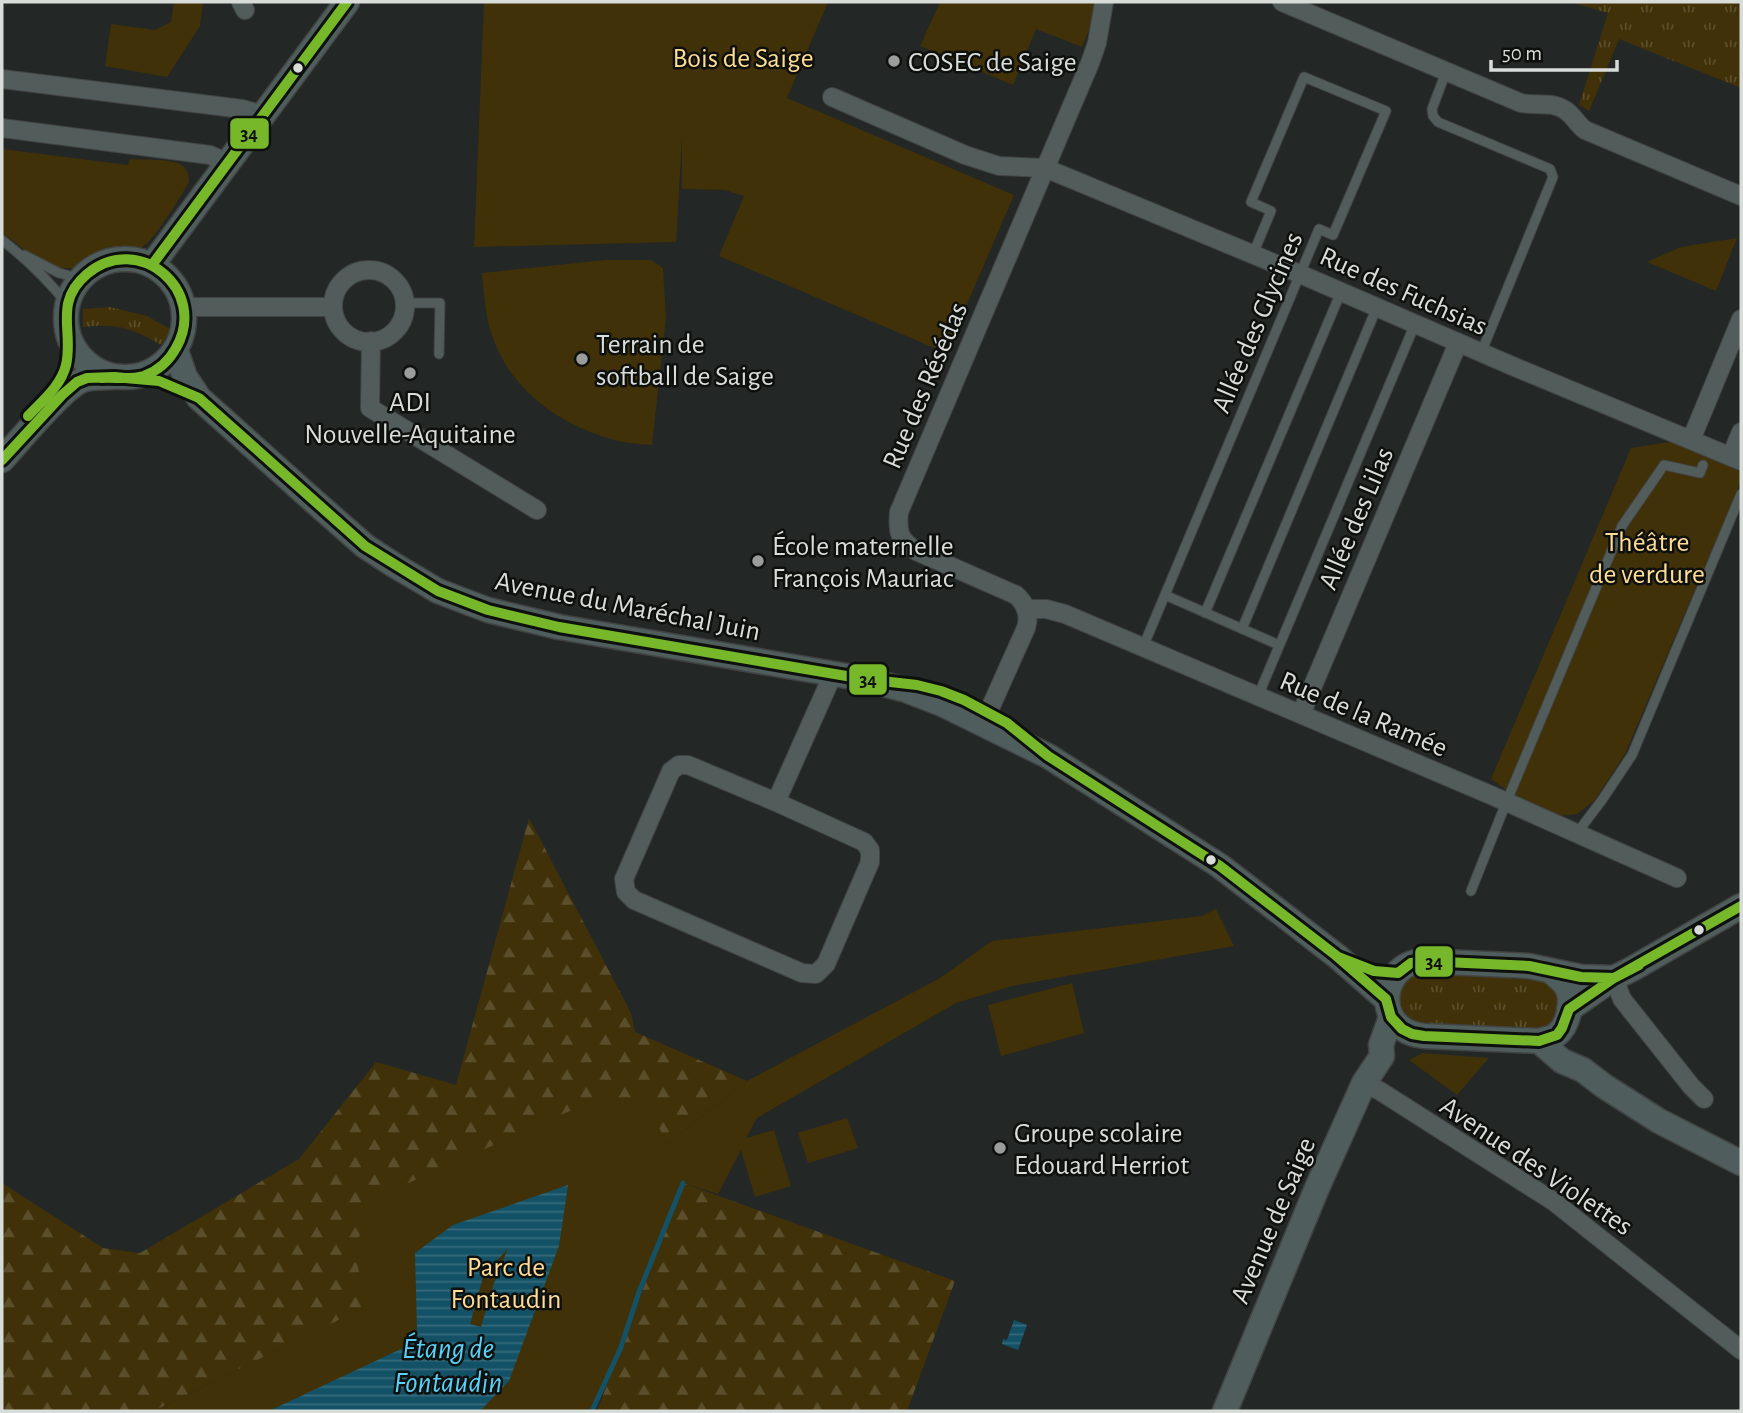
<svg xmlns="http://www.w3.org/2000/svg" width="1743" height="1413" font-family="'Alegreya Sans',sans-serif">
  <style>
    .grass { fill: url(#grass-tufts) }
    .forest { fill: url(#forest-firs) }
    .green { fill: #403108 }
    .water { fill: url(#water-rules); fill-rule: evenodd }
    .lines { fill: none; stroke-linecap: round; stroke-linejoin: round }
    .stream { stroke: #135266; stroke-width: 5 }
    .lane-casing { stroke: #414342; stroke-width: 11 }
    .street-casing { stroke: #414342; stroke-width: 20 }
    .secondary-casing { stroke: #414342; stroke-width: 27 }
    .lane { stroke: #515c5b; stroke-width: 9 }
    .street { stroke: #515c5b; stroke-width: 18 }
    .secondary { stroke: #4f5d5c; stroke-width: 24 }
    .bus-1-casing { stroke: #0e100e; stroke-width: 16 }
    .bus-1 { stroke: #76b82a; stroke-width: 10 }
    .poi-dot { fill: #999d9b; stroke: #0e100e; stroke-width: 2.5 }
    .bus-dot { fill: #d9ddda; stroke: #0e100e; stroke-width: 2.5 }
    .labels { text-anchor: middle; stroke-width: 5; stroke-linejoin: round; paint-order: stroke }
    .park-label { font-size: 28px; fill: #fedc94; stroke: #0e100e }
    .poi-label { font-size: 28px; fill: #d9ddda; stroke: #0e100e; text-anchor: start }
    .street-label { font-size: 28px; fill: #d9ddda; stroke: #0e100e }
    .water-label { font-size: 30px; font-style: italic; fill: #58d1fa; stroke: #0e100e }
    .line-badge { stroke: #0e100e; stroke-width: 2.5 }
    .pale-badge-label { font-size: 19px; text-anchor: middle; font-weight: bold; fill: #111 }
  </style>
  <defs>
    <pattern id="grass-tufts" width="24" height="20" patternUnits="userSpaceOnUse" patternTransform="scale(1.75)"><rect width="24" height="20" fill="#403108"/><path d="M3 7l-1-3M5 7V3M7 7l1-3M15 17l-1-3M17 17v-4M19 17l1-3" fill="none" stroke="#5b4e2b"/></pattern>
    <pattern id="forest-firs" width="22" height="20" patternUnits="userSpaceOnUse" patternTransform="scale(1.75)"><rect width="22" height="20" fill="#403108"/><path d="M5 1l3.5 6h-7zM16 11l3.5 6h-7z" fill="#5b4e2b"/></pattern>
    <pattern id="water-rules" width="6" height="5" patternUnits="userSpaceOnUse" patternTransform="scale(1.75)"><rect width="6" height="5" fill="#135266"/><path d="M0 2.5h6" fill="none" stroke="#356a7b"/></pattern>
  </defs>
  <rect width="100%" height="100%" fill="#232725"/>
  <path class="grass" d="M1570,2H1741V88L1619,39L1589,111L1579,105L1608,13Z
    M110,307L147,316L170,329L162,345C131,328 118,323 83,327V309Z
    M1421,972L1534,978C1566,986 1567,1022 1535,1031L1427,1027C1422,1025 1415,1024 1411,1021C1396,1010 1395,987 1411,977C1414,975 1418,973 1421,972Z"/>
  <path class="forest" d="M529,818L631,1013L635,1032L747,1081L666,1145L358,1266L370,1305L160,1408L156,1411H2V1183L103,1248L140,1253L299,1159L376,1062L456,1085Z
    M683,1183L955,1281L907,1411H597Z"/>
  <path class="green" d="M174,2H203L200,26L167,77L105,66L111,24L155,30L171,22Z
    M484,2H828L787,98L1014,195L946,353L719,256L744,196L725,190L682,189V138L676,242L474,247Z
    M940,2H1101L1082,47L1036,29L1013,85L920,46Z
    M2,149L128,165L130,159C143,160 173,158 183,166C188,170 189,177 189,182C181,196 154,241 142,247C132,253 117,248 106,251C95,254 80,267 72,268C47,271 21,246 2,233Z
    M1737,238L1716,291L1647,262L1681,247Z
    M605,260H651L663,268L666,318L652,445C639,444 626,443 614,440C550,422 496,379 486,310C484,298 483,285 482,273Z
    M1676,441L1741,472V481L1625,754L1594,801L1577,814L1560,816L1512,794L1491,779L1631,448Z
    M1216,909L1234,946L1012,986L956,1003L757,1118L746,1138L774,1130L791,1186L755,1197L741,1150L718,1194L683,1183L594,1411H156L160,1408L369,1305C366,1293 360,1280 358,1267C353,1239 366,1214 384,1194L590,1102L649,1101L666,1145L747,1081L940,978L992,941L1202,916Z
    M1072,983L1084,1033L1001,1056L988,1005Z
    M1422,1053L1489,1058L1457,1095L1409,1060Z
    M847,1118L858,1148L808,1163L798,1133Z"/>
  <path class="water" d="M568,1185L559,1246L509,1381L480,1411H269L403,1348L417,1330L415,1253L453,1225ZM508,1248L493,1286L481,1327L470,1324L483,1277Z
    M1014,1320L1027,1325L1018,1350L1002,1344L1003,1339L1007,1340Z"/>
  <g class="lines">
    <path class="stream" d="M592,1411L621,1347L639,1292L683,1183"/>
    <defs>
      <path id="lane" d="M1446,72L1432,109L1433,116L1438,122L1550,169L1553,177L1481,353
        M2,240C25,258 49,281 67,304
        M24,255L59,273L81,279
        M404,303H440L439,354
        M1165,595L1279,645
        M1205,613L1341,292
        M1242,629L1377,307
        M1143,647L1319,229L1333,235L1386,111L1304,77L1251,202L1271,211L1253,254
        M1258,696L1415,324
        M1577,833L1602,800L1632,755L1741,494
        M1471,891L1506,803L1622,526L1664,465L1700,473L1703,465"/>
      <path id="street" d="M241,2L245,10
        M1282,2L1521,103C1536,106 1551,101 1565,110C1573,115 1577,124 1585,130L1741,196
        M2,79L242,109L264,115
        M832,97L965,155L999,166L1045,168L1300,274L1510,365L1741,461
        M2,128L210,155L228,163
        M333 306a36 36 0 1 1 72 0a36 36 0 1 1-72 0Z
        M184,307H333
        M371,341L370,408L537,510
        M1691,440L1741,319
        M1731,456L1741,432
        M1027,609H1046L1065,614L1493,796L1677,878
        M1301,714L1458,343
        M983,724L1026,628C1030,615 1026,604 1016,595L916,551C899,539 897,532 899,512L1090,63L1097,43L1104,2
        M679,765H688L776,802L864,842L870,850V862L826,964L816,974L802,973L634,900L626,892L624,879L671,771Z
        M776,802L833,674
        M1614,978L1622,999L1691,1086L1704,1099
        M1364,1083L1380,1091L1553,1201L1741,1350"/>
      <path id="secondary" d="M66 318a59 59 0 1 1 118 0a59 59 0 1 1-118 0Z
        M152,265L347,2
        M176,351L185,377L199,398L307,495L365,546L394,565L438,591L488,610L559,627L864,679L906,690L942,704L1048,756L1220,866L1338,957L1386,999
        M2,460C19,442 64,385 85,379C94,377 104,377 113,377
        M1551,971C1555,975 1560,979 1564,983C1575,997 1570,1025 1555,1036C1550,1039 1544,1039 1539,1041L1424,1036C1417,1035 1410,1034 1403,1029C1378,1013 1384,973 1412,963C1416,962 1419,962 1423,961L1529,966L1581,977L1614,978
        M1569,1009L1614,978L1632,969L1741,906
        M1539,1041L1562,1061L1583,1070L1604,1086L1659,1121L1741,1163
        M1225,1411L1317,1188L1364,1083L1382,1056L1381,1045L1391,1017"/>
    </defs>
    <use href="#lane" class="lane-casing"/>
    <use href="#street" class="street-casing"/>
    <use href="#secondary" class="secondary-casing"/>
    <use href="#lane" class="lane"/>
    <use href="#street" class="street"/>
    <use href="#secondary" class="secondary"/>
    <defs>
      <path id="bus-1" d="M152,265L347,2
        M28,416C42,401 61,386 66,365C74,331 53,303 87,274C138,231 209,290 176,348C169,361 157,371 144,376C130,380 115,377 101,378
        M2,460L62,395L77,382L87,378L114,377L159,381L199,398L365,546L438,591L488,610L559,627L864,679L917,685L941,691L964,700L1007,723L1048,756L1220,866L1338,957L1374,971L1398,973L1411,963L1423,961L1529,966L1581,977L1614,978L1741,906
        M1333,953L1386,999L1391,1017L1402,1029L1412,1034L1424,1036L1539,1041L1557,1035L1562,1028L1569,1009L1614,978L1639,965"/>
    </defs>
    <use href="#bus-1" class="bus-1-casing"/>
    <use href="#bus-1" class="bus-1"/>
  </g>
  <g class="poi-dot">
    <circle cx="894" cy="61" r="7"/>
    <circle cx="582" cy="359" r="7"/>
    <circle cx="410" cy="373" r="7"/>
    <circle cx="758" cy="561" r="7"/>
    <circle cx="1000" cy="1148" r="7"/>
  </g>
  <g class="bus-dot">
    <circle cx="298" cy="68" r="6"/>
    <circle cx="1211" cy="860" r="6"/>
    <circle cx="1699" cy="930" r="6"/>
  </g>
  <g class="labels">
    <g class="park-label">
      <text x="743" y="67">Bois de Saige</text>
      <text x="1647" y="551">Théâtre<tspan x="1647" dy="32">de verdure</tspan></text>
      <text x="506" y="1276">Parc de<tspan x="506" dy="32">Fontaudin</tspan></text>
    </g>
    <g class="poi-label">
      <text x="908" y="71">COSEC de Saige</text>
      <text x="596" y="353">Terrain de<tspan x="596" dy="32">softball de Saige</tspan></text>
      <text x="410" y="411" text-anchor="middle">ADI<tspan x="410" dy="32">Nouvelle-Aquitaine</tspan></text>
      <text x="772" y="555">École maternelle<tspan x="772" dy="32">François Mauriac</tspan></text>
      <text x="1014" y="1142">Groupe scolaire<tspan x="1014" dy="32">Edouard Herriot</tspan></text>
    </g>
    <g class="street-label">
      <text transform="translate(1404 290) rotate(24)" y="10">Rue des Fuchsias</text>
      <text transform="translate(1256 322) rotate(-67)" y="10">Allée des Glycines</text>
      <text transform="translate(924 385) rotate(-67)" y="10">Rue des Résédas</text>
      <text transform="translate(1355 518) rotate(-67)" y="10">Allée des Lilas</text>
      <text transform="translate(628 605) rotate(11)" y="10">Avenue du Maréchal Juin</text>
      <text transform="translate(1364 713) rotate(23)" y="10">Rue de la Ramée</text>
      <text transform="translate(1537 1165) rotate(34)" y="10">Avenue des Violettes</text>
      <text transform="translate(1272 1220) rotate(-67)" y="10">Avenue de Saige</text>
    </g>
    <g class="water-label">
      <text x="448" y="1358">Étang de<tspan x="448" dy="34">Fontaudin</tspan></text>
    </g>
  </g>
  <g class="line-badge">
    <rect x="229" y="117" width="41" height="33" rx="7" fill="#76b82a"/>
    <rect x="848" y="663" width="40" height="33" rx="7" fill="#76b82a"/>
    <rect x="1414" y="945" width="40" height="33" rx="7" fill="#76b82a"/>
  </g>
  <g class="pale-badge-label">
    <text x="249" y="140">34</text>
    <text x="868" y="686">34</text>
    <text x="1434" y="968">34</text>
  </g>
  <rect width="1743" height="1413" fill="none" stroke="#d9ddda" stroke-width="7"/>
  <path d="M1491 60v10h126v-10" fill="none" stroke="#d9ddda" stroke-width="3.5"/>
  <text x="1502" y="60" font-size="21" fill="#d9ddda" stroke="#0e100e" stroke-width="5" paint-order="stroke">50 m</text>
</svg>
